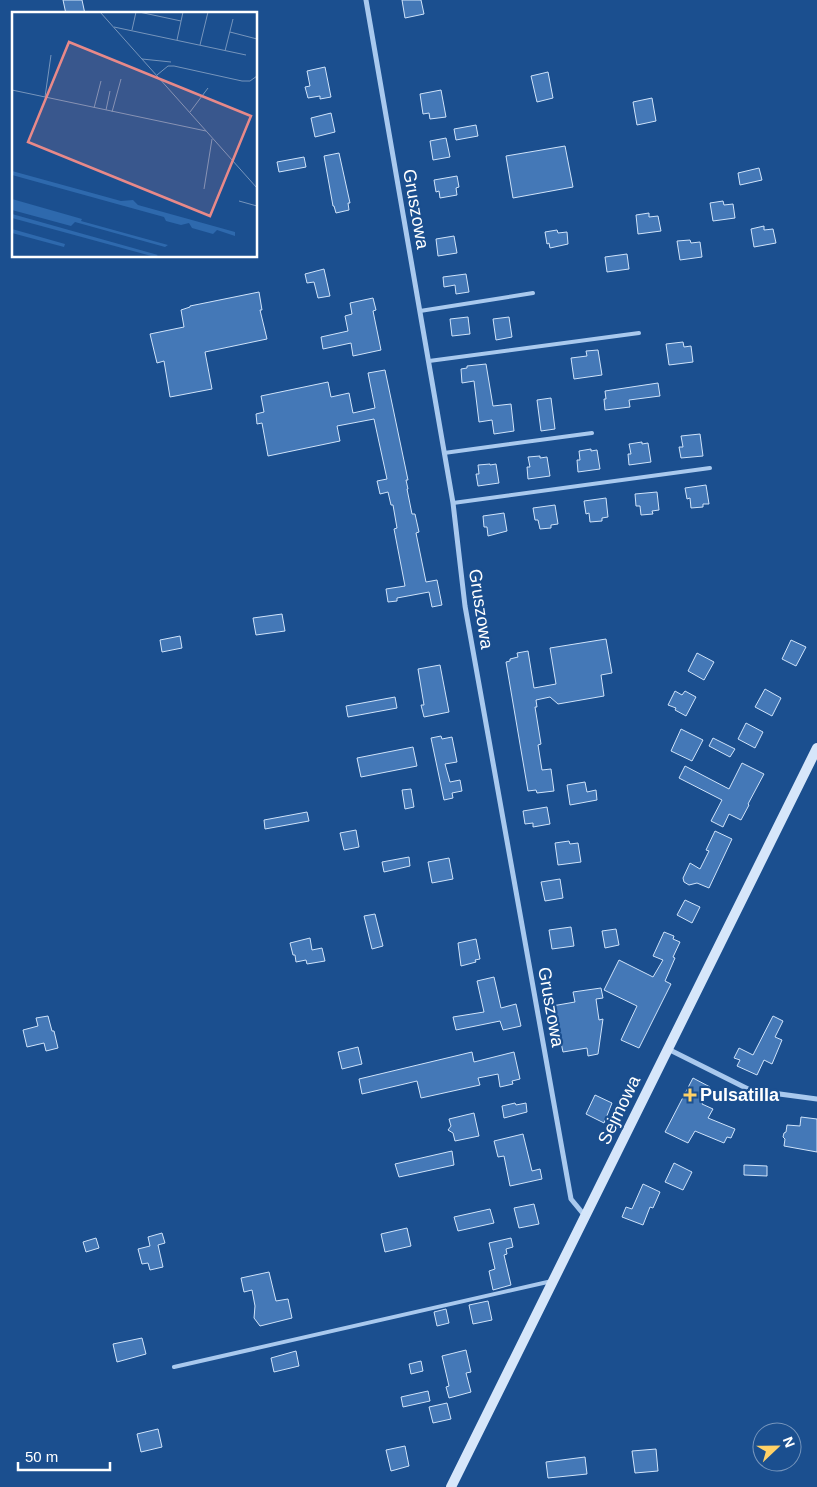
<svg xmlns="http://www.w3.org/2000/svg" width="817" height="1487" font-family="Arial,sans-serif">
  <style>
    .building { fill: #4478b7; stroke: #cfe3fa }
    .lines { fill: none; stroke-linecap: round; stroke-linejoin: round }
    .lane { stroke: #a9c9ee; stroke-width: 4 }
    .street { stroke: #a9c9ee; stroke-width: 5 }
    .secondary { stroke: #d6e6fa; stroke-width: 10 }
    .poi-dot { fill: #ffd166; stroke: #1b4f8f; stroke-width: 2 }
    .labels { text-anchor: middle; stroke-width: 4.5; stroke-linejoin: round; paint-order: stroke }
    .street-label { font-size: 18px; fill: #fff; stroke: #1b4f8f }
    .poi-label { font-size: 18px; font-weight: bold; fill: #fff; stroke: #1b4f8f; text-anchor: start }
    .inset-road { fill: none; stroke: #7695bc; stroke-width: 1 }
    .view { fill: #e88989; fill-opacity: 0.15; stroke: #e88989; stroke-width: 2.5 }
    .inset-edge { fill: none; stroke: #fff; stroke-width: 2.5 }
  </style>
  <rect width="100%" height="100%" fill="#1b4f8f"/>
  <path class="building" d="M63,0H82L85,14H66Z
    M402,0H421L424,14L405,18Z
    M325,67L331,97L320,99V96L308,98L305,87L310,86L307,71Z
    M548,72L553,98L537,102L531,76Z
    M441,90L446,117L430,119L429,113L423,114L420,94Z
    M652,98L656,121L637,125L633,102Z
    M331,113L335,132L315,137L311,118Z
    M476,125L478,136L456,140L454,129Z
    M446,138L450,157L433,160L430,141Z
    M565,146L573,187L513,198L506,156Z
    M339,153L350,203H348L349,210L336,213L334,206H333L324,156Z
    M304,157L306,167L279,172L277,162Z
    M759,168L762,180L740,185L738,173Z
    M457,176L459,187L456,188L457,195L440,198L439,191L436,192L434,180Z
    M723,201L724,205L733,204L735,218L713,221L710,203Z
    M649,213V217L658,216L661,231L638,234L636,215Z
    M764,226V230L773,229L776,243L754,247L751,229Z
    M557,230L558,233L567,232L568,244L550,248L549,243L547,244L545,232Z
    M454,236L457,253L438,256L436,239Z
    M690,240L691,243L700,242L702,257L680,260L677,241Z
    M627,254L629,269L607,272L605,257Z
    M324,269L330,296L318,298L314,282L307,283L305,274Z
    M466,274L469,292L456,294L455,285L444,287L443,277Z
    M259,292L262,310H260L267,339L205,352L212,389L170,397L164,361L157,363L150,334L184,327L181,310L190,307V306Z
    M373,298L376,310L373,311L381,350L353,356L351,343L323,349L321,337L348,331L345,316L352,314L350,303Z
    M468,317L470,334L452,336L450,319Z
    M509,317L512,337L496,340L493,319Z
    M683,342L684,347L691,346L693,362L669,365L666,344Z
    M598,350L602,375L574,379L571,358L587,356L586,351Z
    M486,364L493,406L511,404L514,431L494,434L492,420L479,422L474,381L462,383L461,369L467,368V366Z
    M385,370L408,480H406L408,489H407L412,514H415L419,532L416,533L426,582L437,580L442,605L432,607L429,592L397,598V601L388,602L386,589L405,586L394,529L397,528L393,505H391L388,492L380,494L377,481L387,479L374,419L337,426L340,441L268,456L262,423L257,424L256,414L264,412L261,396L328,382L331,397L349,393L353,413L375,408L368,373Z
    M658,383L660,396L629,400L630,407L605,410L604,399H606L605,391Z
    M551,398L555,429L541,431L537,400Z
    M700,434L703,456L681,458L679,447H683L681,436Z
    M642,442V444L648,443L651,462L629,465L628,454H631L629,444Z
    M591,449V451L597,450L600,469L578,472L577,460H580L579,451Z
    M540,456V458L547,457L550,476L528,479L527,467H530L528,457Z
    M490,464V465L496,464L499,483L478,486L476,474H479L478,465Z
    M706,485L709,504H703V507L691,508L690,498L687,499L685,488Z
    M657,492L659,510L652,511L653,514L641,515L640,506H636L635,494Z
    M606,498L608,517L602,518V521L590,522L589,513L586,514L584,501Z
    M555,505L558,524L551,525V528L540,529L538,520H535L533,508Z
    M504,513L507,531L488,536L487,527H484L483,516Z
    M282,614L285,631L256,635L253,618Z
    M180,636L182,648L162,652L160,640Z
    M606,639L612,673L601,675L604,696L558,704L550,697L536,700L537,707H535L541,744L538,745L542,770L551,769L554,791L537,793L536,790L528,791L506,662L510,661V659L518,657L517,653L528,651L534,688L556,684L550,648Z
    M791,640L806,647L796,666L782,659Z
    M697,653L714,662L704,680L688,671Z
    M440,665L449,712L424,717L421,705H424L418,669Z
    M765,689L781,698L772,716L755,707Z
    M675,691L682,695L685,691L696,697L686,716L675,710L676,708L668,705Z
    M395,697L397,708L348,717L346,706Z
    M746,723L763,732L755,748L738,739Z
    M681,729L703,740L692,761L671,751Z
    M441,736L442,739L452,737L457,762L445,764L450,782L460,780L462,791L452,793L453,798L444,800L431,738Z
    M713,738L735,749L730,757L709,746Z
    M413,747L417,766L361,777L357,758Z
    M742,763L764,774L748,804L749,805L741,820L729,814L723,827L711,821L722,800L679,778L685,766L729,789Z
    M585,782L587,792L596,790L597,800L570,805L567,785Z
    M411,789L414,807L405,809L402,790Z
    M547,807L550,824L533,827V823L525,824L523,811Z
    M307,812L309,821L265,829L264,820Z
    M356,830L359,847L344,850L340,833Z
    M715,831L732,839L709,888L697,883L689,885L684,882L683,878L690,863L700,869L709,851L706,850Z
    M569,841L570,844L578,843L581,862L558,865L555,843Z
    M409,857L410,866L384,872L382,862Z
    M449,858L453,879L432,883L428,862Z
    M560,879L563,898L545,901L541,882Z
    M685,900L700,907L692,923L677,915Z
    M375,914L383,946L372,949L364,916Z
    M571,927L574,946L552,949L549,930Z
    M616,929L619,945L605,948L602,931Z
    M664,932L674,936L673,939L680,942L673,957L675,958L665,981L671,984L639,1048L621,1040L637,1006L604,990L619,960L653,977L663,960L653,956Z
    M310,938L312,950L322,948L325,961L307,964L306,960L296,962L295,955H293L290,943Z
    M476,939L480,959L475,960L476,962L461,966L458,943Z
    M494,977L501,1008L516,1004L521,1026L503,1030L500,1021L456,1030L453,1017L484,1012L477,981Z
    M601,988L603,998L596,999L599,1020L603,1019L598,1054L588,1056L587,1048L563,1052L556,1019H554L552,1006L575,1002L573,992Z
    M48,1016L52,1031H54L58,1048L46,1051L44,1043L27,1047L23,1030L38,1026L36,1018Z
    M773,1016L783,1021L775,1037L782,1040L772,1064L764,1060L757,1075L737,1066L740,1060L734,1058L739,1048L753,1055Z
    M358,1047L362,1064L342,1069L338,1052Z
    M472,1052L474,1062L514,1052L520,1079L512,1081L513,1084L500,1087L498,1074L478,1078L480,1085L421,1098L417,1081L362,1094L359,1079Z
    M693,1078L710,1087L702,1104L713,1109L708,1118L735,1129L731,1138L727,1137L724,1143L695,1131L688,1143L665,1132Z
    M595,1095L612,1103L604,1123L586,1114Z
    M515,1103L516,1105L526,1103L527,1112L504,1118L502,1106Z
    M474,1113L479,1136L455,1141L453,1133L448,1130L451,1126L449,1119Z
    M801,1117L817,1119V1152L784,1146L785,1139L783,1137L784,1133L786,1132L787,1125L800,1126Z
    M523,1134L532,1171L540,1169L542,1179L510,1186L504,1156L498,1157L494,1141Z
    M452,1151L454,1165L399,1177L395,1164Z
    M674,1163L692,1172L683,1190L665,1182Z
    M744,1165L767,1166V1176L744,1175Z
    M643,1184L660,1192L653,1208L650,1207L643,1225L622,1217L626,1207L632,1209Z
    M534,1204L539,1224L519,1228L514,1208Z
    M490,1209L494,1223L458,1231L454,1217Z
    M407,1228L411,1246L385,1252L381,1234Z
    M162,1233L165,1243L158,1245L163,1267L150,1270L148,1263L142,1264L138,1249L150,1246L148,1237Z
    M96,1238L99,1248L86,1252L83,1242Z
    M511,1238L513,1247L506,1249L507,1254L504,1255L511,1285L493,1290L489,1271L495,1269L489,1243Z
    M269,1272L276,1301L288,1299L292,1318L260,1326L254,1318L255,1306L252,1290L244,1292L241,1278Z
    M488,1301L492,1320L473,1324L469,1305Z
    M446,1309L449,1323L437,1326L434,1312Z
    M142,1338L146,1354L117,1362L113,1344Z
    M466,1350L471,1372L466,1373L471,1392L449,1398L446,1387L449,1386L442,1356Z
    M296,1351L299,1366L274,1372L271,1358Z
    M421,1361L423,1371L411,1374L409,1364Z
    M428,1391L430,1401L403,1407L401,1397Z
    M447,1403L451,1419L433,1423L429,1407Z
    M158,1429L162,1447L141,1452L137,1434Z
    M405,1446L409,1466L391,1471L386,1450Z
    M656,1449L658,1471L635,1473L632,1451Z
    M585,1457L587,1474L548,1478L546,1462Z"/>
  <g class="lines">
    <path class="lane" d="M420,311L533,293
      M429,361L639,333
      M444,453L592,433
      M453,503L710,468
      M174,1367L552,1281"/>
    <path class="street" d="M366,0L453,503L465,606L571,1199L585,1216
      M668,1049L750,1090L817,1099"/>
    <path class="secondary" d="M451,1487L817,748"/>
  </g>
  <path class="poi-dot" d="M687.5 1087.5h5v5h5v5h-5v5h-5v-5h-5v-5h5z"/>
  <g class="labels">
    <g class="street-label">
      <text transform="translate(416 209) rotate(80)" y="6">Gruszowa</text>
      <text transform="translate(481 609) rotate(81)" y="6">Gruszowa</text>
      <text transform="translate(551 1007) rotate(80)" y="6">Gruszowa</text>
      <text transform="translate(619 1110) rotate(-64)" y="6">Sejmowa</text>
    </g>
    <g class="poi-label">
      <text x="700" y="1101">Pulsatilla</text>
    </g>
  </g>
  <g transform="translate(12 12)">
    <rect width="245" height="245" fill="#1b4f8f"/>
    <path d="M0,159L109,189L121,188L126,193L223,220V224L205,218L201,222L180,216L177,211L169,213L154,209L152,205L0,163ZM0,187L70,207L69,209L156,233L153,235L63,210L59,214L0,198ZM0,202L146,243L143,245L0,206ZM0,217L53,232L52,235L0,221Z" fill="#2e69ad"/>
    <path class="inset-road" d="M88,0L245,176M127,0L169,9M102,15L234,43M120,18L124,0M218,20L245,27M165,28L171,0M188,33L196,0M213,39L221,7M130,47L159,50M145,63L156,54H162L230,69H238L245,64M0,78L194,119M33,85L39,43M82,96L89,69M94,98L98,79M100,100L109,67M178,100L196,76M192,177L200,127M227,189L245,194"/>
    <path class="view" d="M57,30L239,104L198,204L16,130Z"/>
    <rect width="245" height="245" class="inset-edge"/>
  </g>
  <g transform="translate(777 1447) rotate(68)"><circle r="24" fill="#1b4f8f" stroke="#7695bc"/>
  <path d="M0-4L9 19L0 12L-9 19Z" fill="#ffd166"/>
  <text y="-8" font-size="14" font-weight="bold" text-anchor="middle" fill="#ffffff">N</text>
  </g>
  <path d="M18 1462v8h92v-8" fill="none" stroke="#ffffff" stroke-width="2.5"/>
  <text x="25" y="1462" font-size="15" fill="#ffffff" stroke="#1b4f8f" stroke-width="4" paint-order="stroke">50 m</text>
</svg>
